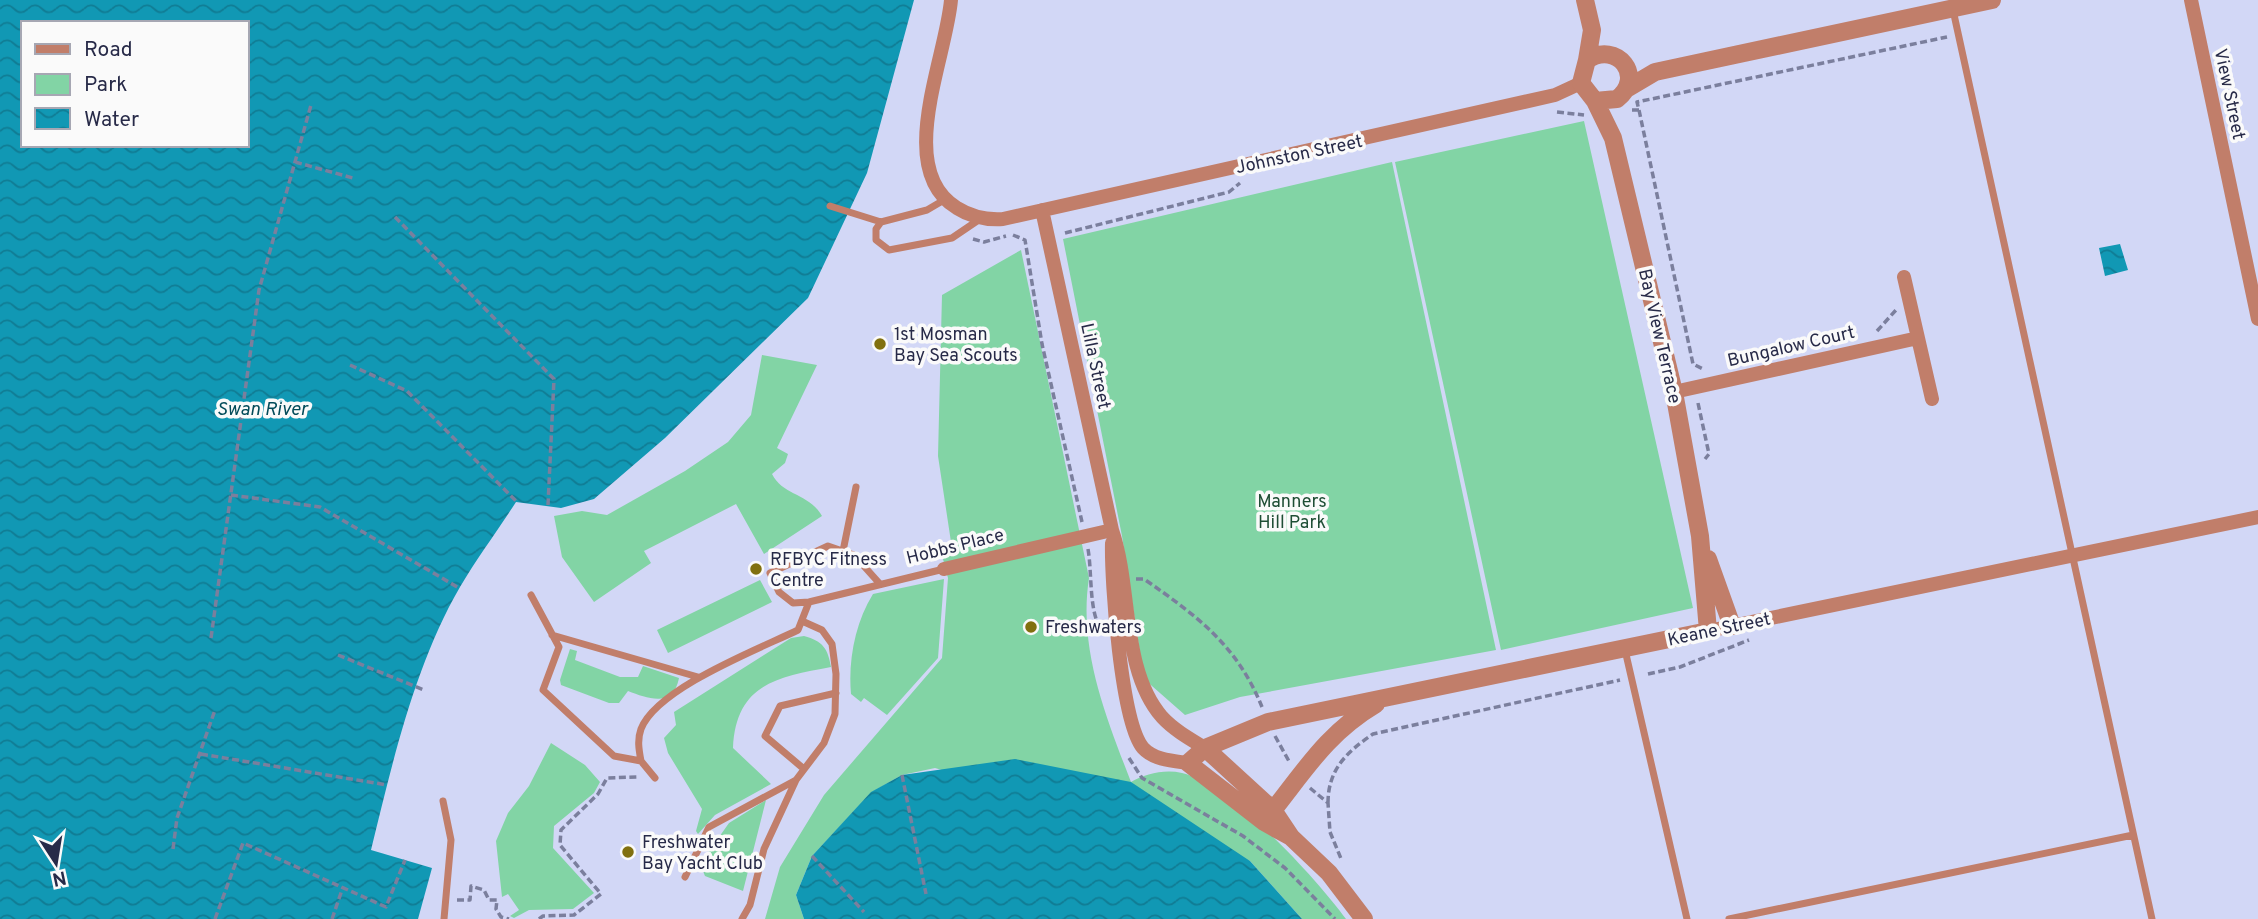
<svg xmlns="http://www.w3.org/2000/svg" width="2258" height="919" font-family="Overpass,sans-serif">
  <style>
    .green { fill: #82d4a5 }
    .water { fill: url(#water-waves); fill-rule: evenodd }
    .lines { fill: none; stroke-linecap: round; stroke-linejoin: round }
    .path { stroke: #7b7f9d; stroke-width: 3.5; stroke-dasharray: 7 3.5; stroke-linecap: butt }
    .service { stroke: #c17e6a; stroke-width: 7 }
    .minor { stroke: #c17e6a; stroke-width: 14 }
    .tertiary { stroke: #c17e6a; stroke-width: 18 }
    .poi-dot { fill: #81700f; stroke: #fafafa; stroke-width: 2.5 }
    .labels { text-anchor: middle; stroke-width: 7; stroke-linejoin: round; paint-order: stroke }
    .street-label { font-size: 18px; fill: #272a48; stroke: #fafafa }
    .poi-label { font-size: 18px; fill: #272a48; stroke: #fafafa; text-anchor: start }
    .park-label { font-size: 18px; fill: #1f4e35; stroke: #fafafa }
    .water-label { font-size: 19px; font-style: italic; fill: #034b5a; stroke: #fafafa }
  </style>
  <defs>
    <pattern id="water-waves" width="16" height="10" patternUnits="userSpaceOnUse" patternTransform="scale(1.75)"><rect width="16" height="10" fill="#1198b4"/><path d="M0 5q4-4 8 0t8 0" fill="none" stroke="#107c94"/></pattern>
  </defs>
  <rect width="100%" height="100%" fill="#d2d7f6"/>
  <path class="green" d="M1584,121L1693,608L1501,650L1395,162Z
    M1392,162L1496,650L1240,697L1185,715L1144,679L1122,536L1063,239Z
    M1021,250L1089,578C1078,649 1106,717 1131,782C1145,774 1164,769 1182,773C1231,785 1316,878 1346,919H1302L1250,861L935,768L902,775L872,792L812,856L796,895L804,919H765L780,867L824,795L942,658L948,578L943,559L951,542L938,456L942,295Z
    M762,355L817,365L777,448L788,454L785,463L772,474C783,496 809,493 822,516L764,554L736,504L644,551L651,563L594,602L562,557L554,516L582,511L607,515L685,471L728,442L751,415Z
    M944,579L938,658L887,715L864,698L861,702L851,694C848,661 855,623 873,594Z
    M760,580L772,602L668,653L657,630Z
    M804,636C823,641 828,649 831,667C777,677 736,684 733,748L771,784L715,815L698,834L696,831L702,809L668,753L664,738L676,725L674,712L791,638Z
    M570,649L577,651L575,660L620,677H638L643,666L679,678C673,708 649,699 628,691L619,703H609L561,685L560,680Z
    M551,743L585,765L600,782L594,793L554,826L553,848L594,893L573,909L529,910L514,918L510,916L519,910L508,894L502,897L496,841L508,813L529,786Z
    M766,800L743,891L705,876L700,864L729,823Z"/>
  <path class="water" d="M0,0H914L867,173L808,298L665,438L594,499L561,508L516,502C498,530 477,558 460,587C415,664 392,764 371,850L432,868L418,919H0ZM23,23H247V145H23Z
    M2120,244L2128,270L2105,276L2099,248Z
    M1015,759L1131,782L1250,861L1302,919H804L796,895L812,856L871,792L902,775Z"/>
  <g class="lines">
    <path class="path" d="M1632,110H1639L1637,102L1947,37
      M1639,110L1693,364L1703,369
      M1557,112L1584,115
      M295,162L353,178
      M395,217L554,379L548,505
      M1065,233L1229,192L1240,183
      M1013,235L1025,240L1026,246L1042,344L1082,522
      M973,239L984,242L1006,236
      M1877,331L1896,310
      M350,365L407,391L516,501
      M1698,403L1709,454L1705,459
      M231,495L320,507L459,588
      M1088,549C1092,571 1089,611 1100,627
      M1136,579H1144C1197,616 1237,645 1262,707
      M211,638L259,290L311,105
      M338,655L424,690
      M1648,674L1680,667L1749,640
      M1275,736L1290,763
      M201,754L387,785
      M1129,758L1142,778L1243,836L1285,868L1335,919
      M902,775L926,894
      M1310,788L1328,803L1330,832L1342,861
      M1328,803C1328,769 1347,752 1373,734L1620,680
      M173,849L177,818L215,710
      M812,856L864,912
      M457,900H470L471,886L484,890L489,900H497L496,909L501,917L509,919
      M215,919L243,843L386,907L405,860
      M332,919L343,887
      M539,919L543,916L574,915L601,894L560,845L561,830L598,794L607,778L637,777"/>
    <path class="service" d="M1953,10L2152,919
      M830,206L881,222
      M881,222L876,229V240L889,250L952,238L980,219
      M881,222L927,210L944,200
      M843,551L856,487
      M880,584L854,555L828,546L770,573L779,592L793,603L809,602L944,569
      M531,595L559,647L543,690L614,756L641,761C639,750 637,740 641,729C657,688 759,649 798,630L809,602
      M552,635L698,677
      M1625,650L1687,919
      M641,761L655,778
      M804,769L765,736L780,706L836,693
      M443,801L451,840L444,919
      M685,877L709,827L796,780L824,743L835,714L836,674L832,644L822,630L802,621
      M742,919L750,905L764,849L796,780
      M1729,919L2133,835"/>
    <path class="minor" d="M951,0C946,59 894,170 957,208C971,217 986,220 1003,219L1555,95L1581,83
      M2191,0L2258,319
      M1042,210L1112,530C1132,588 1121,670 1162,717C1174,730 1190,739 1205,748
      M1904,277L1932,399
      M1674,392L1918,338
      M1112,543C1111,580 1121,722 1143,748C1154,760 1173,761 1188,763
      M944,569L1112,530
      M1708,631L2258,517"/>
    <path class="tertiary" d="M1585,0L1592,30L1587,60
      M1628,88L1655,72L1992,0
      M1708,559L1732,626
      M1205,748L1273,810L1291,837L1329,873L1364,919
      M1266,819C1303,774 1324,735 1376,704
      M1291,837L1264,822L1188,763L1205,748L1268,722L1708,631L1700,536L1674,392L1613,138L1595,101L1581,83L1587,60C1617,40 1646,77 1617,99L1595,101"/>
  </g>
  <g class="poi-dot">
    <circle cx="880" cy="344" r="7"/>
    <circle cx="756" cy="569" r="7"/>
    <circle cx="1031" cy="627" r="7"/>
    <circle cx="628" cy="852" r="7"/>
  </g>
  <g class="labels">
    <g class="street-label">
      <text transform="translate(2230 94) rotate(78)" y="6">View Street</text>
      <text transform="translate(1299 154) rotate(-12)" y="6">Johnston Street</text>
      <text transform="translate(1660 336) rotate(77)" y="6">Bay View Terrace</text>
      <text transform="translate(1791 346) rotate(-13)" y="6">Bungalow Court</text>
      <text transform="translate(1096 366) rotate(78)" y="6">Lilla Street</text>
      <text transform="translate(955 546) rotate(-14)" y="6">Hobbs Place</text>
      <text transform="translate(1719 629) rotate(-12)" y="6">Keane Street</text>
    </g>
    <g class="poi-label">
      <text x="894" y="340">1st Mosman<tspan x="894" dy="21">Bay Sea Scouts</tspan></text>
      <text x="770" y="565">RFBYC Fitness<tspan x="770" dy="21">Centre</tspan></text>
      <text x="1045" y="633">Freshwaters</text>
      <text x="642" y="848">Freshwater<tspan x="642" dy="21">Bay Yacht Club</tspan></text>
    </g>
    <g class="park-label">
      <text x="1292" y="507">Manners<tspan x="1292" dy="21">Hill Park</tspan></text>
    </g>
    <g class="water-label">
      <text x="262" y="415">Swan River</text>
    </g>
  </g>
  <rect x="21" y="21" width="228" height="126" fill="#fafafa" stroke="#a6a7b3" stroke-width="2"/>
  <rect x="35" y="44" width="35" height="10" fill="#c17e6a" stroke="#a6a7b3" stroke-width="2"/>
  <text x="84" y="56" font-size="21" fill="#272a48">Road</text>
  <rect x="35" y="74" width="35" height="21" fill="#82d4a5" stroke="#a6a7b3" stroke-width="2"/>
  <text x="84" y="91" font-size="21" fill="#272a48">Park</text>
  <rect x="35" y="108" width="35" height="21" fill="url(#water-waves)" stroke="#a6a7b3" stroke-width="2"/>
  <text x="84" y="126" font-size="21" fill="#272a48">Water</text>
  <g transform="translate(56 863) rotate(168)" stroke="#fafafa" stroke-width="5" paint-order="stroke">
  <path d="M0-5L12 26L0 18L-12 26Z" fill="#272a48"/>
  <text y="-10" font-size="19" font-weight="bold" text-anchor="middle" fill="#272a48">N</text>
  </g>
</svg>
